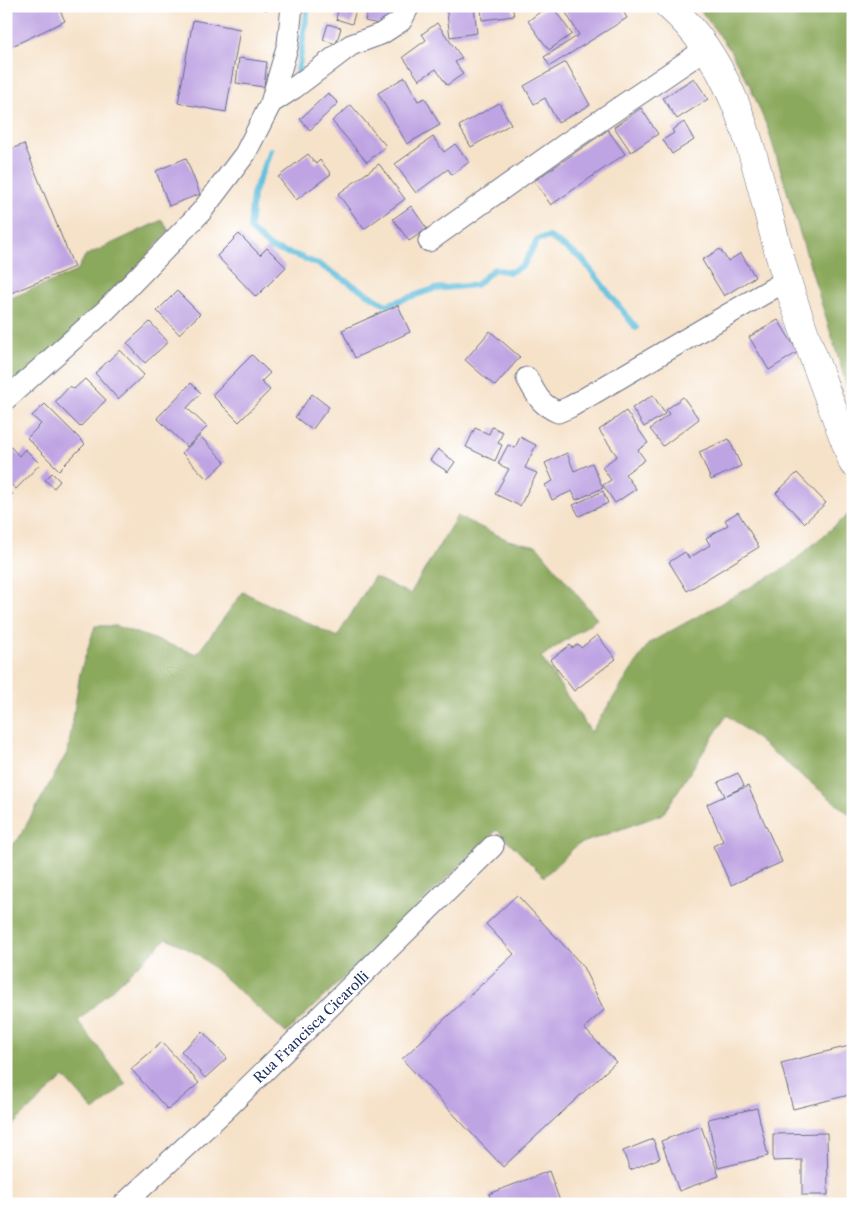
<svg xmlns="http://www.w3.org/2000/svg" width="859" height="1210" viewBox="0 0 859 1210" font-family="'Libre Caslon Text',serif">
<rect width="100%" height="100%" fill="#fff"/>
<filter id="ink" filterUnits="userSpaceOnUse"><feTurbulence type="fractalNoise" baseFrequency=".02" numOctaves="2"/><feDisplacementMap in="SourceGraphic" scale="10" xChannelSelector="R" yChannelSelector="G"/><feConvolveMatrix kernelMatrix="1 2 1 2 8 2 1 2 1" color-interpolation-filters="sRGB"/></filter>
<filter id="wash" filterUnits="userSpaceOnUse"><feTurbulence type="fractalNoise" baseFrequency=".0096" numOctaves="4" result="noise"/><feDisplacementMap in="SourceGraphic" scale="20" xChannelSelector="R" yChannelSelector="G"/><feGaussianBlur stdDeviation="1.12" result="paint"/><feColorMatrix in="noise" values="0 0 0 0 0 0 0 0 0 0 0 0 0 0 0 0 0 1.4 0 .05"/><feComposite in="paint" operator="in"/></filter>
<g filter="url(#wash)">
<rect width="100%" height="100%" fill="#f6e2c9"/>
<path fill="#8ba95c" stroke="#536c5d" d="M704 6H853V406L768 129 749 84 728 47 701 11Z
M162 220 169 231 116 290 6 395V300L77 271 85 256Z
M850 513 853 522V817L727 715 663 814 577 845 544 877 497 830 286 1033 199 955 167 938 78 1021 126 1084 94 1111 64 1077 6 1131V852L19 838 68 751 80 673 95 626H116L197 654 243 592 337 637 374 577 410 594 457 516 508 540 537 546 597 619 541 657 591 732 649 643 787 567Z"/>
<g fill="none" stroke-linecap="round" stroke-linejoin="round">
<path stroke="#5dbddc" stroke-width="6" d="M297 79 308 6
M271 150 253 194 250 229 271 248 298 256 320 265 386 305 434 289 476 285 494 269 510 272 523 266 538 239 550 237 582 259 636 328"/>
</g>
<g id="blocks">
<path fill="#bfa4e3" d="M6 6H58L65 21 6 49Z
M254 6H268L267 10Z
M339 6H357L352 24 336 19Z
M368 6H404L392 27 365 21Z
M446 6H474L477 33 450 37Z
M481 6H512L514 16 482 20Z
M548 6H552L572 34 549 50 528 21Z
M562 6H620L627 18 550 66 544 57 579 35Z
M193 20 240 29 226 112 178 103Z
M437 23 462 58 455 62 463 74 447 85 436 69 419 80 403 57 426 40 422 34Z
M328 24 341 28 336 44 323 40Z
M239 58 267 62 264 87 236 83Z
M566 62 590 105 558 123 545 98 534 104 524 86Z
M405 77 418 101 425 98 440 125 407 144 378 93Z
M694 78 708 99 677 119 663 98Z
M328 93 338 103 310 130 300 119Z
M499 103 511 124 471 147 459 126Z
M351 105 386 146 367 162 332 121Z
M641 108 658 134 631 152 614 127Z
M684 122 694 140 672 154 663 140 674 133 672 130Z
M608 130 625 154 551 205 534 181Z
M433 137 444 152 455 144 469 162 452 175 448 169 416 193 395 164Z
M24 144 74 267 6 295V151Z
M308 154 316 164 320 160 331 174 296 200 278 177Z
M186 158 200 194 169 206 156 171Z
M379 164 405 199 364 229 338 194Z
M411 206 427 229 409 241 393 219Z
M239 234 260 255 267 248 286 267 256 297 217 256Z
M720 249 728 261 741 253 755 277 724 296 702 260Z
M177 291 200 314 179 334 157 311Z
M398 305 410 332 355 358 342 330Z
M778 320 798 352 769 370 749 337Z
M150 322 168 342 145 363 127 343Z
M490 331 520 357 495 386 465 360Z
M120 350 144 375 118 399 95 373Z
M252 355 270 373 261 382 270 390 239 422 212 395Z
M85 379 106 400 80 427 55 402 70 386 74 389Z
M191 383 201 393 187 408 207 427 187 447 157 418Z
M312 394 329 407 312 430 295 417Z
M653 395 665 414 644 427 632 408Z
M683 397 699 419 663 446 650 429 669 414 666 410Z
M45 404 85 444 59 470 27 438 41 424 32 416Z
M626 411 648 443 638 450 645 460 625 474 636 489 615 503 603 485 611 480 602 467 617 456 599 430Z
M492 427 503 432 498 443 502 445 495 461 466 447 475 428 489 434Z
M200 436 225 462 207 479 182 453Z
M520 437 536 445 525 468 537 473 520 506 495 494 509 469 498 464 508 445 515 448Z
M729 439 741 466 711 480 699 452Z
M10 446 19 456 25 449 40 464 16 489 6 480V450Z
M438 449 455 462 448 472 430 460Z
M567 453 574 471 592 463 603 488 576 500 572 491 552 500 545 485 553 481 545 463Z
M52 473 60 481 54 488 45 480Z
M797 473 826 503 804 523 776 493Z
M6 488 13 494 6 500Z
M603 491 608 503 579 516 573 505Z
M738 512 759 547 687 591 669 562 685 552 689 558 710 545 706 538 728 525 725 520Z
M597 635 616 659 574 691 550 660 570 645 572 648 578 644 581 648Z
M738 773 744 786 727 795 748 786 782 862 731 885 713 846 723 841 707 804 725 796 718 782Z
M517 895 582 965 604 1010 584 1028 616 1062 503 1167 402 1059 514 954 486 924Z
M203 1032 227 1058 205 1078 181 1051Z
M162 1042 199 1083 168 1110 131 1069Z
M853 1045V1094L793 1109 781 1063Z
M757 1108 768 1156 718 1168 708 1119Z
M701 1126 719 1176 679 1191 661 1141Z
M827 1133 828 1195H802V1160L773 1161V1134Z
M653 1139 660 1158 630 1170 623 1151Z
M549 1171 561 1204H492L489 1194Z"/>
</g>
</g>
<g filter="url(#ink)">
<use href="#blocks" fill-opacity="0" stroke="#686e83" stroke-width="1"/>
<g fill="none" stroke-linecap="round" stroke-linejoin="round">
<g stroke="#686e83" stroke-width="23">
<path id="street" d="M271 103 294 88 351 45 381 34 401 21 409 6
M429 241 564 145 707 48
M527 378C537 395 539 404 558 412L570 407 787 280
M6 399 106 310 201 212 245 154 271 103 288 44 292 6
M124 1204 226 1109 493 846"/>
</g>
<g stroke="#686e83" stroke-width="29">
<path id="secondary" d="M669 6C747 74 757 185 786 277 805 340 831 402 853 463"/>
</g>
<use href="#street" stroke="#fff" stroke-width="21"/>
<use href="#secondary" stroke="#fff" stroke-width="28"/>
</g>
</g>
<g text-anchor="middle" stroke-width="4.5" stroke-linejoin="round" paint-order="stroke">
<g font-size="14" fill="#1b2f5e" stroke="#fff">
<text transform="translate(311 1027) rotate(-44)" y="5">Rua Francisca Cicarolli</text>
</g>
</g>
<rect width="859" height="1210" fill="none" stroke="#fff" stroke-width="25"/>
</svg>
